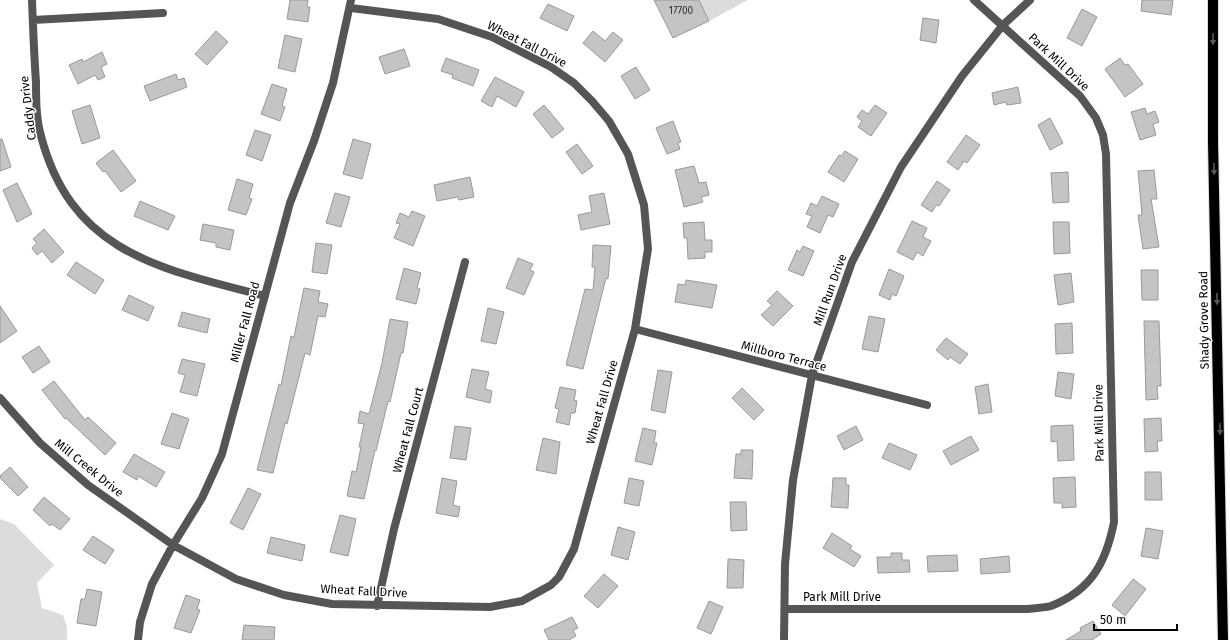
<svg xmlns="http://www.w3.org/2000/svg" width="1230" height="640" viewBox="0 0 1230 640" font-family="'Fira Sans',sans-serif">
<rect width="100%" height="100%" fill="#fff"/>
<path fill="#dcdcdc" d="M699 0H748L709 21Z
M0 519 14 524 54 565 37 583 42 608 63 615 67 627V640H0Z"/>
<path fill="#c4c4c4" stroke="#999" d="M290 0H308L307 7H310L308 22 287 19Z
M654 0H699L709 21 673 38Z
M1142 0H1173L1171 15 1141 11Z
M548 4 574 16 567 31 540 18Z
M1082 9 1097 17 1082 46 1067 38Z
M923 18 939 20 936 43 920 40Z
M216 31 228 42 207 65 195 54Z
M593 31 605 41 613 32 623 40 605 62 583 43Z
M285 35 302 39 295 72 278 68Z
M404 49 410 66 385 74 379 57Z
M102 52 107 64 101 67 105 77 98 80 95 75 78 84 69 65 82 59 83 62Z
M446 58 479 70 473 86 452 78 453 75 441 71Z
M1120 58 1125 65 1128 64 1143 84 1125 97 1105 69Z
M636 67 650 90 635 99 621 76Z
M176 74 178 80 184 78 187 87 150 101 144 86Z
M495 77 524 92 516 107 497 96 492 107 481 101Z
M272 84 287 89 282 106 285 107 280 121 261 114Z
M1018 87 1021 103 1007 105 1006 102 994 105 992 93Z
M90 105 100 138 82 144 72 111Z
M544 105 564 129 552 138 533 114Z
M875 105 887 113 871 136 858 127 862 121 857 117 862 110 868 114Z
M1145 108 1147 114 1155 111 1159 122 1153 124 1156 135 1140 140 1131 112Z
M1050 118 1063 143 1050 150 1038 125Z
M673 121 681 142 678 143 680 149 667 154 656 128Z
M255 130 271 135 262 161 246 155Z
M966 135 980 145 967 163 964 161 958 170 947 162Z
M0 139H2L11 167 0 171Z
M353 139 371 144 362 179 343 174Z
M577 144 593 166 582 174 566 152Z
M113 150 136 181 121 192 105 171 103 172 96 163Z
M845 151 858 159 844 182 828 172 839 155 841 156Z
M694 166 699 183 706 182 709 195 701 197 703 202 684 207 675 170Z
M1154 170 1157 199H1151L1159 247 1143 249 1138 215H1142L1138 171Z
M1068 172 1069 202 1053 203 1051 173Z
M470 177 474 197 459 200 458 197 437 201 434 185Z
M237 179 253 184 249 198 252 199 246 215 228 210Z
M937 181 950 190 939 206 936 205 932 212 921 205Z
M17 183 32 214 17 222 3 190Z
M335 193 350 197 341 227 326 223Z
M604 193 610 224 581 230 578 215 592 212 589 196Z
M822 196 839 204 833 217 828 215 820 233 807 227 812 216 806 214 811 203 817 206Z
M140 201 175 216 168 230 134 216Z
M412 211 425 216 413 246 394 238 400 224 396 223 400 213 409 217Z
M912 221 927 228 923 237 931 241 923 256 917 252 913 260 897 252Z
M704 222 705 240H712V252H705V258L688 259 687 238H684L683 223Z
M1053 222H1069L1070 253 1054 254Z
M203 224 234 230 230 250 216 247V243L200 240Z
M44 229 64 252 52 263 42 251 37 255 32 248 37 243 33 239Z
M316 243 332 245 327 274 312 272Z
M593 245 611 246 608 279 606 278 583 369 566 365 585 289 593 290 595 267H592Z
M803 246 814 251 803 276 788 270 797 250 800 252Z
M518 258 533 264 530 270 534 272 524 295 506 288Z
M76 262 104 280 95 294 67 275Z
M404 268 421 273 417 288 420 289 416 304 396 299Z
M889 269 904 276 896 296 892 294 890 300 879 295Z
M1141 270H1158V300H1142Z
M1071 273 1074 302 1058 305 1054 275Z
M686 280 717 285 712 308 675 302 678 284 685 285Z
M304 288 320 291 318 302 328 304 325 317 318 316 310 355 305 353 287 424 285 423 273 473 257 470 279 384 281 385 291 336 294 337Z
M777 291 793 306 773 326 761 315 772 305 767 301Z
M129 295 154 307 148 321 122 310Z
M0 306 17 331 0 343Z
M488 308 504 312 496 344 481 341Z
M182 312 210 319 207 333 178 326Z
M869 316 885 319 878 352 862 349Z
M390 319 408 322 403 353H401L390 402 388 401 376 451 375 450 364 499 347 496 352 471 356 472 361 447H359L364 424 358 423 360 411 369 414 382 363Z
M1144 321H1159L1161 386H1157L1158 399 1146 400Z
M1072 323 1073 353 1056 354 1055 324Z
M946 338 968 354 960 364 950 357 948 360 936 350Z
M39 346 50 362 33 373 22 357Z
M182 359 205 364 197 396 180 392 185 375 178 373Z
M472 369 489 372 485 389 492 391 490 403 466 397Z
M658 370 672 372 665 413 651 410Z
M1058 372 1074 374 1071 399 1055 396Z
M54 381 85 420 88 417 116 443 105 455 66 418 65 419 42 390Z
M988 384 992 412 979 414 975 387Z
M560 387 576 390 574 400 577 401 575 413H571L569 425 556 422 559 409 555 408Z
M742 388 764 410 754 420 732 398Z
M172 413 189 419 179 449 161 444Z
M1161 418 1162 441H1157L1158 451 1145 452 1144 419Z
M1073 425 1074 460 1058 461 1057 441 1051 442V426Z
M455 426 471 428 466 460 450 458Z
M856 426 863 440 844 450 837 436Z
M643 428 656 431 654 443H657L652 465 635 461Z
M971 436 979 450 951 465 943 451Z
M543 438 560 442 556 474 536 470Z
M889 443 917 455 910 470 882 458Z
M741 450H753L752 479 734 478 736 454H741Z
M134 454 165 472 156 487 138 476 137 480 123 472Z
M10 467 28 487 18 496 0 478V476Z
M1145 472H1161L1162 500H1145Z
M1075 477 1076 507 1062 508V503H1054L1053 478Z
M442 478 457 481 453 505 460 507 458 517 436 513Z
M629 478 644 481 639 506 624 503Z
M833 478H846V485H849L848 508 831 507Z
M248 488 261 494 243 530 230 523Z
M44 497 70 519 60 530 52 524 50 526 33 510Z
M730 502H746L747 530 731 531Z
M340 515 356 519 348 556 330 552Z
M618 527 635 532 628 560 611 555Z
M1146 528 1163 531 1158 559 1141 556Z
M832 533 852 546 850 549 861 556 854 567 823 548Z
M93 536 114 550 105 564 83 550Z
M271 537 305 545 302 561 267 553Z
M891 553H902V560H909L910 572 878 573 877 557H891Z
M957 555 958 571 928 572 927 556Z
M1009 556 1010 572 981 574 980 559Z
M728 559 744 560 743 588H727Z
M604 574 618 586 598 608 584 596Z
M1133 579 1146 589 1125 616 1112 605Z
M87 589 102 592 96 626 77 623 81 599H85Z
M186 595 200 600 197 609 200 610 191 633 174 628Z
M709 601 723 607 711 634 697 628Z
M572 617 578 628 573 630 576 636 569 640H549L544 630Z
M1093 621 1101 634 1092 640H1066L1081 631 1080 628Z
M244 625 275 627 274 640H242Z"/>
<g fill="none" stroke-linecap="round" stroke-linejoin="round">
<g stroke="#dbdbdb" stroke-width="12">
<path id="primary" d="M1213 0V142L1223 640"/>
</g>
<path stroke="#555" stroke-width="8" d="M32 0C33 27 34 54 36 82 36 99 36 119 41 136 72 254 162 269 265 296
M33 20 163 13
M635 329 927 405
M0 398 40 443 88 485 173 545 236 579 284 595 332 604 490 607 522 601 551 585 559 577 574 549 635 329 648 249 644 205 628 154 609 121 592 101 574 83 551 67 492 37 438 19 351 8
M377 606 394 529 465 262
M785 609H1027C1034 608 1044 608 1051 606 1092 590 1106 562 1114 522L1106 154 1103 135 1096 118 1080 96 974 0
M138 640 140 622 152 584 173 545 202 498 222 454 290 203 314 141 333 83 351 0
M784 640 785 564 793 480 812 375 852 262 901 167 962 76 1003 25 1030 0"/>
<use href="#primary" stroke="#000" stroke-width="10"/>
</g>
<defs><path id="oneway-solid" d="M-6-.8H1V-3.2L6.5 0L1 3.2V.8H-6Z"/></defs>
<g fill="#595959">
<use href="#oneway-solid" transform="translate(1213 39) rotate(90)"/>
<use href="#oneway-solid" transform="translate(1214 169) rotate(89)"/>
<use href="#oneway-solid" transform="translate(1217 299) rotate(89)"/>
<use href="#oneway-solid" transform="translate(1220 429) rotate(89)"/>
</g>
<g text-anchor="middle" stroke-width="3" stroke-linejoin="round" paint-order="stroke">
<g font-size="10" fill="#313131">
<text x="681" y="14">17700</text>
</g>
<g font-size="12" fill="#000" stroke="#fff">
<text transform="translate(527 44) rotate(27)" y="4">Wheat Fall Drive</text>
<text transform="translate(1059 62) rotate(43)" y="4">Park Mill Drive</text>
<text transform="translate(28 108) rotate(-97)" y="4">Caddy Drive</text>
<text transform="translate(830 290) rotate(-70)" y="4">Mill Run Drive</text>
<text transform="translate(1204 320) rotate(-91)" y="4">Shady Grove Road</text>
<text transform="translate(245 322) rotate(-75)" y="4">Miller Fall Road</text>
<text transform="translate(784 356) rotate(15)" y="4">Millboro Terrace</text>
<text transform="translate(602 402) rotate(-74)" y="4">Wheat Fall Drive</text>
<text transform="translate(1099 423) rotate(-91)" y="4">Park Mill Drive</text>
<text transform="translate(408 430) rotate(-75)" y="4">Wheat Fall Court</text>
<text transform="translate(89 468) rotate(39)" y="4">Mill Creek Drive</text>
<text transform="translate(364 591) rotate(3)" y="4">Wheat Fall Drive</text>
<text x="842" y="601">Park Mill Drive</text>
</g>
</g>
<path d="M1094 624v6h83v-6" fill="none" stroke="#000000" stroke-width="2"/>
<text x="1100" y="624" font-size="12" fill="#000000" stroke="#ffffff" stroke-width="3" paint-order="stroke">50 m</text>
</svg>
